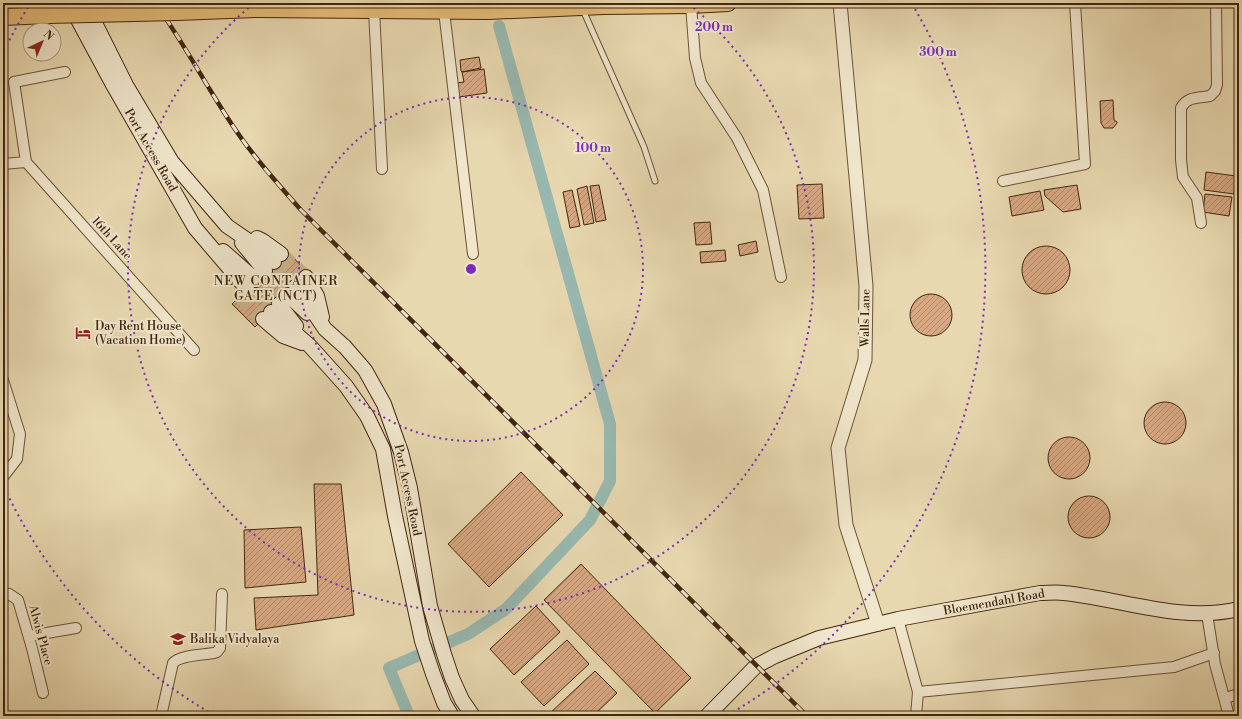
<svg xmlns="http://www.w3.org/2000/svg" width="1242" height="719" viewBox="0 0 1242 719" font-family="'Libre Bodoni',serif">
<defs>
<pattern id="building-hatch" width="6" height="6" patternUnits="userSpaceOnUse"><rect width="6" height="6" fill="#d8a882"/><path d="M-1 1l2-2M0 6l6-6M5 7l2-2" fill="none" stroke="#b18969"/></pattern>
</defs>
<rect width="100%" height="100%" fill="#e8d8b0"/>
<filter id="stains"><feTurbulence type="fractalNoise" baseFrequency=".005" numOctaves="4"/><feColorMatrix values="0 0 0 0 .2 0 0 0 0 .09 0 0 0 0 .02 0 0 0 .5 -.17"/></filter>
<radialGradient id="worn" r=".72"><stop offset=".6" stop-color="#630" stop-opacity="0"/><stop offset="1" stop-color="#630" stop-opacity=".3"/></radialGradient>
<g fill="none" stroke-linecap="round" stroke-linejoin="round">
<path stroke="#98b9b1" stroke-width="12" d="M409 716 389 668 468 634 506 609 590 520 610 481V424L499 26"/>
</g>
<path fill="url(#building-hatch)" stroke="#42260e" d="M479 57 481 68 462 72 461 71 460 60Z
M484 69 487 93 459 97 456 83 464 82 462 72Z
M1113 100 1114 120 1117 122V123L1113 128H1104L1101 123 1100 101Z
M1206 172 1236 176 1234 194 1204 190Z
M822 184 824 218 799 219 797 185Z
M599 185 606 220 596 222 590 186Z
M1077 185 1081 209 1063 212 1045 196 1044 190Z
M587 186 594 223 584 225 577 189Z
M572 190 580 226 570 228 563 192Z
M1040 191 1044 210 1012 216 1009 197Z
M1205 194 1232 197 1229 216 1203 212Z
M710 222 712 244 696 245 694 223Z
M756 241 758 252 740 256 738 245Z
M1022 270a24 24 0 1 1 48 0a24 24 0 1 1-48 0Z
M286 250 309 274 255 327 232 304Z
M725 250 726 261 701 263 700 252Z
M910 315a21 21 0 1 1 42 0a21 21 0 1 1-42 0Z
M1144 423a21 21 0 1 1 42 0a21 21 0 1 1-42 0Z
M1048 458a21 21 0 1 1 42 0a21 21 0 1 1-42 0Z
M521 472 563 515 489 587 448 544Z
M314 484H341L354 615 256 630 254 598 318 595Z
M1068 517a21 21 0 1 1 42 0a21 21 0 1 1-42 0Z
M301 527 306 582 245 588 244 530Z
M581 564 691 678 655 713 544 600Z
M536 606 560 632 514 675 490 649Z
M567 640 589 664 544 706 521 682Z
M595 671 617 693 593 716H552L549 714Z"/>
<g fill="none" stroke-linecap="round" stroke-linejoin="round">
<path stroke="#c7b490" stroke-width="14" stroke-dasharray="14 7" stroke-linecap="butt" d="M281 254 306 277
M274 262 287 275 296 286
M265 271 288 295
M256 280 279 304
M247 289 271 312
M240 295 251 309 263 319"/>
<g stroke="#6c5236" stroke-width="7">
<path id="service" d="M583 10 644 147 655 181"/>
</g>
<g stroke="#6c5236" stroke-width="12">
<path id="minor" d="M691 5 695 58 701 83 737 138 763 190 781 277
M374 10 382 169
M444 11 473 254
M26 162 194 350
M26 162 14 82 65 72
M3 164 26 162
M1003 181 1085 164 1075 3
M1201 223 1197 198 1183 177 1181 160V108C1187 96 1199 98 1210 96L1215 91 1217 85 1216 3
M3 380 20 434 17 459 3 477
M3 593 9 594 18 600 32 648 43 693
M1207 614 1215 664 1229 716
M898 619 918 692 1174 667 1214 653
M29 636 76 628
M1225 698 1239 694
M161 716 173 663C180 655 203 655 214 653L217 652 220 648 222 594
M916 716 918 692"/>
</g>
<g stroke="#6c5236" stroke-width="15">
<path id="tertiary" d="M840 3 866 286 865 360 838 448 846 525 878 624"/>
</g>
<g stroke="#42260e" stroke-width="16">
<path id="secondary" d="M69 3 112 83 195 228 247 289
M85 3 126 85 172 162 227 226 259 248 274 262
M257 238 263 241 281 254
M242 243 265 271
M223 251 256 280
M306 277 317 296 322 317
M296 286 325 329 345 347 365 370 384 404 401 452 410 488 430 606 444 654 452 678 462 700 473 716
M288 295 307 313
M279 304 296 326
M271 312 310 346 346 386 367 416 383 449 395 516 422 641 433 674 444 703 452 716
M263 319 283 336 302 343
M707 716 756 666 775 656 819 638 898 619 1040 593C1048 593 1057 592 1064 593 1122 599 1181 623 1239 609"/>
</g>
<g stroke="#42260e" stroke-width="18">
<path id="primary" d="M177 12 257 9 488 11 603 6 691 5 728 3
M3 17 48 15"/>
</g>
<use href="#service" stroke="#f0e6cc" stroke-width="5"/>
<use href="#minor" stroke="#f0e6cc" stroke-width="10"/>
<use href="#tertiary" stroke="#f0e6cc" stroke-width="13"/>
<use href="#secondary" stroke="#f0e6cc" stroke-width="14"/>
<use href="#primary" stroke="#e4bc78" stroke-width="16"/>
<g stroke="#42260e" stroke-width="4.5">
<path id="rail" d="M155 3C185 44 208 90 237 132 256 160 279 185 301 210L807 716"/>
</g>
<use href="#rail" stroke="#f0e6cc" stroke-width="3" stroke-dasharray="9" stroke-linecap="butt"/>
<g stroke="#42260e" stroke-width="18" stroke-linecap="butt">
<path id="primary-bridge" d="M48 15 177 12"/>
</g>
<use href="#primary-bridge" stroke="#e4bc78" stroke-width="16"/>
</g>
<g fill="none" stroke="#7b2cbf" stroke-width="2" stroke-dasharray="2 4">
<circle cx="471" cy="269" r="172"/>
<path d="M689 4A343 343 0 1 1 253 4"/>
<path d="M214 715A515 515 0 0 1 4 487M4 51A515 515 0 0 1 30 4M912 4A515 515 0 0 1 728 715"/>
</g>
<defs>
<g id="hotel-bare" transform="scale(1.2)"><path d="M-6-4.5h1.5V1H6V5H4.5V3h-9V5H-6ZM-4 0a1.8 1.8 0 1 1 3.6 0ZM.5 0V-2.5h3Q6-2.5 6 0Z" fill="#8f2418" stroke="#f0e6cc" stroke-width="2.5" paint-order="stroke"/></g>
<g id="school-bare" transform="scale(1.2)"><path d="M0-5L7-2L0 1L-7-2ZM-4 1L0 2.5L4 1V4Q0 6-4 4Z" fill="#8f2418" stroke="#f0e6cc" stroke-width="2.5" paint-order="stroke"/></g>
</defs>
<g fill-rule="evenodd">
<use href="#hotel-bare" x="83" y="333"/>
<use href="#school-bare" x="178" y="639"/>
</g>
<g text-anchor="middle" stroke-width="4" stroke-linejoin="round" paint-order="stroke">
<g font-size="12" fill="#42260e" stroke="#f0e6cc">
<text transform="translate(151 150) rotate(60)" y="4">Port Access Road</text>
<text transform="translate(112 238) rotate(48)" y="4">16th Lane</text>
<text transform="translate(865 318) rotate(-89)" y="4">Walls Lane</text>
<text transform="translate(408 490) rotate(78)" y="4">Port Access Road</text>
<text transform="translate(994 602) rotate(-10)" y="4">Bloemendahl Road</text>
<text transform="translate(41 635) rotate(75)" y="4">Alwis Place</text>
</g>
<g font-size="12" fill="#42260e" stroke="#f0e6cc" text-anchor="start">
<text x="95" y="330">Day Rent House<tspan x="95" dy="14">(Vacation Home)</tspan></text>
<text x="190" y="643">Balika Vidyalaya</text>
</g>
<g font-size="13" letter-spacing="1" fill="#42260e" stroke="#f0e6cc">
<text x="276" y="285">NEW CONTAINER<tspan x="276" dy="15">GATE (NCT)</tspan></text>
</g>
</g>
<circle cx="471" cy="269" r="6" fill="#7b2cbf" stroke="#f0e6cc" stroke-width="2"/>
<g font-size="12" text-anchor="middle" font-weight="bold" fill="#7b2cbf" stroke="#f0e6cc" stroke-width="4" stroke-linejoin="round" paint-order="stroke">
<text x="714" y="31">200 m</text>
<text x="938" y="56">300 m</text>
<text x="593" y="152">100 m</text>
</g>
<rect width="1242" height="719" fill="none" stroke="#e8d8b0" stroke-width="16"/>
<rect x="4" y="4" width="1234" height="711" fill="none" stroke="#42260e" stroke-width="2"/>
<rect x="8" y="8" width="1226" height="703" fill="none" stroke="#42260e"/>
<g transform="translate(42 42) rotate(44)"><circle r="19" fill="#f0e6cc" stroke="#aa9980"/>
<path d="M0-3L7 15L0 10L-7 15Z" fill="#8f2418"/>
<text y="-6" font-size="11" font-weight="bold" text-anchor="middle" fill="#42260e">N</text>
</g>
<rect width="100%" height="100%" filter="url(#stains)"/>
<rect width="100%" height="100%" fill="url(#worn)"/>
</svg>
